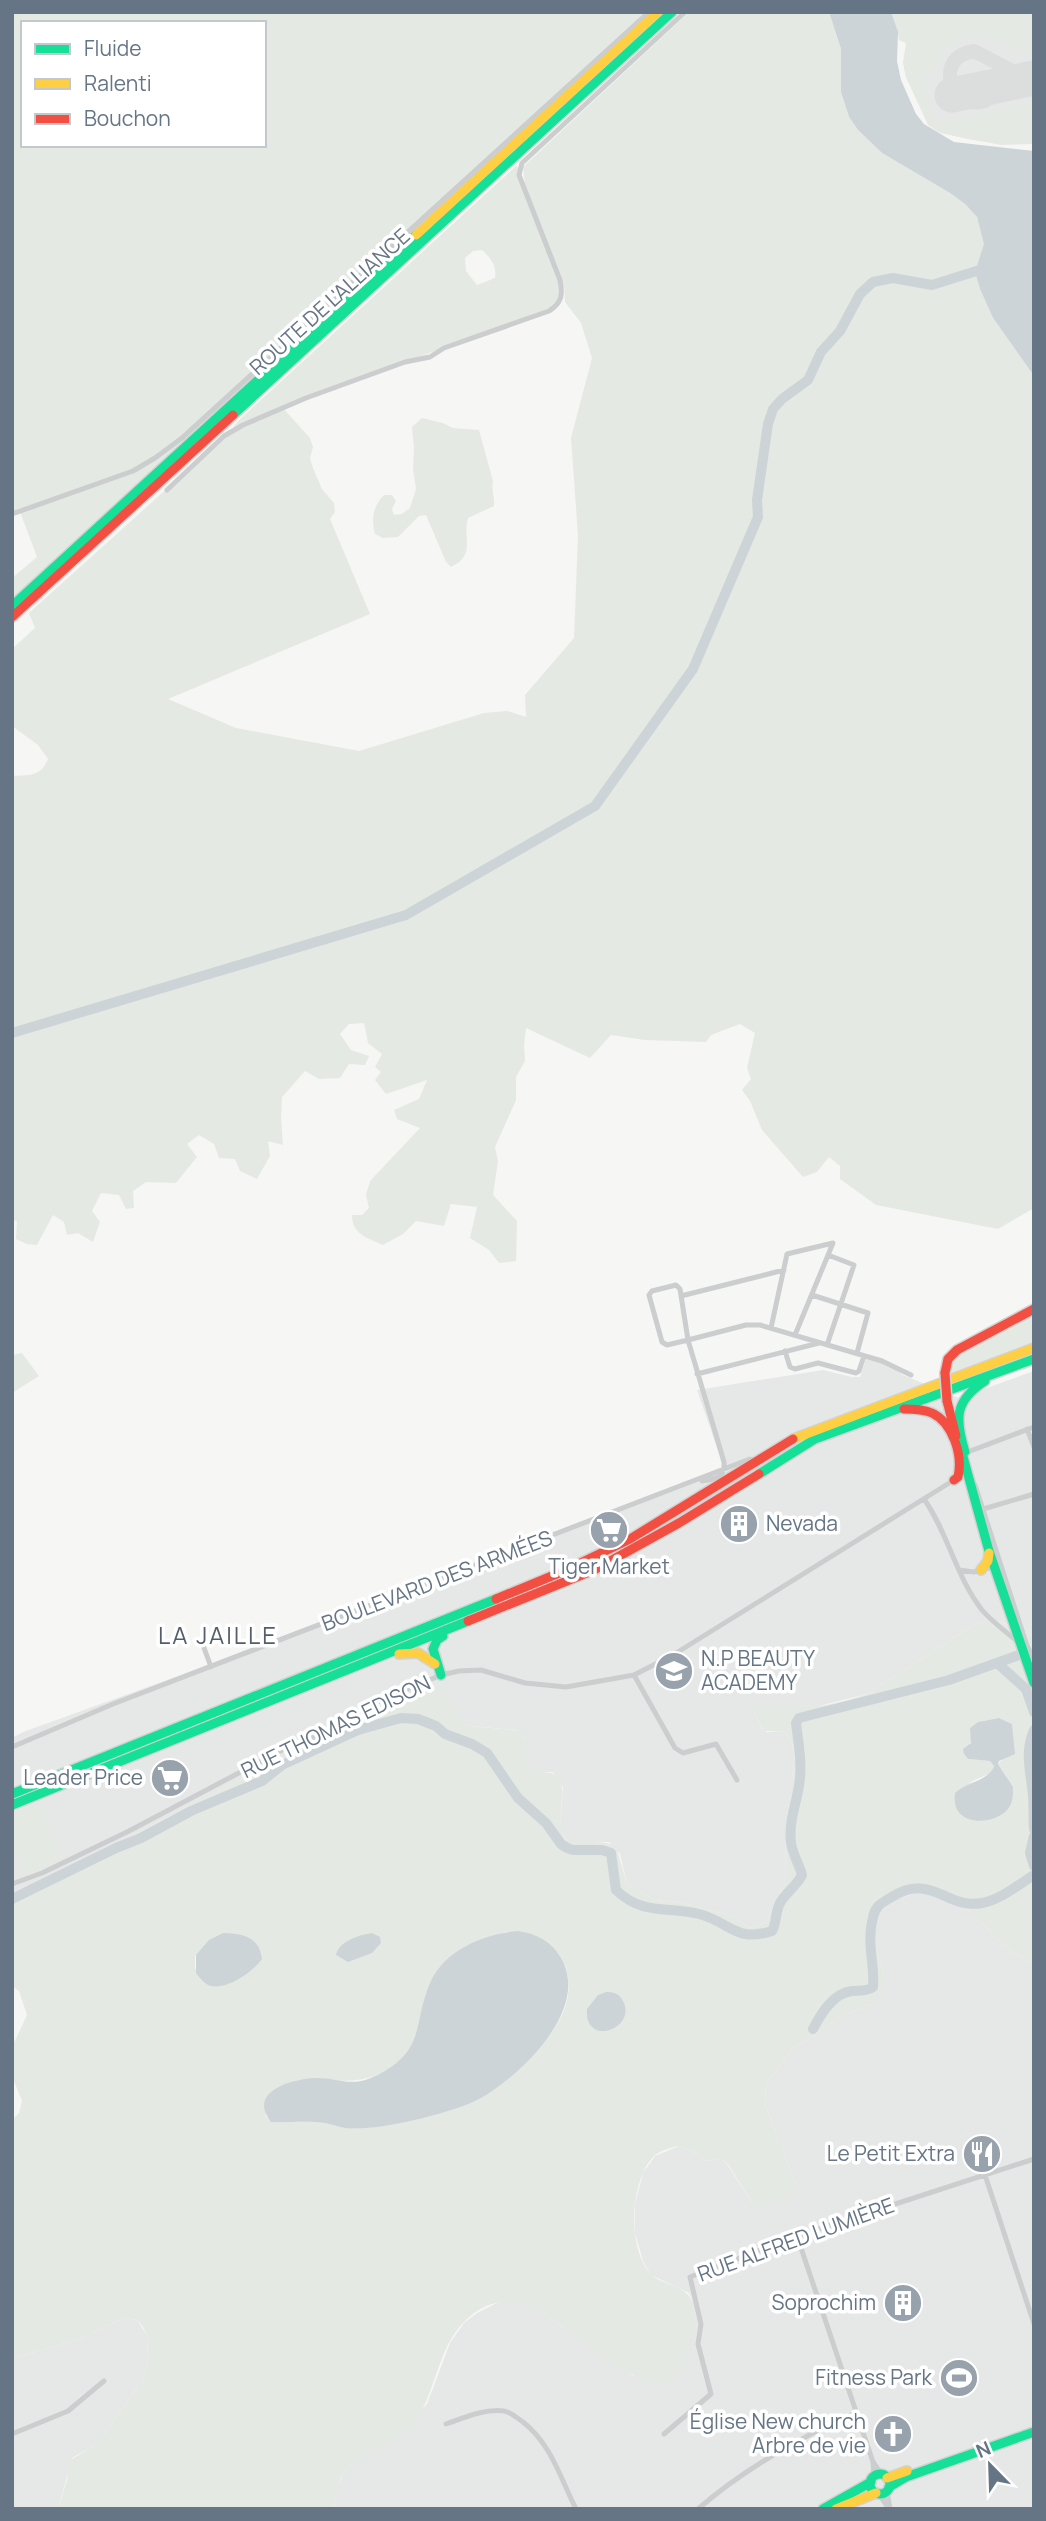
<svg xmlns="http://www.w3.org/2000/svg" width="1046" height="2521" viewBox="0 0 1046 2521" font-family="Manrope,sans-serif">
<rect width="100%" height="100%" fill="#f6f6f5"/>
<path fill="#e6e8e7" d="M921 12H1034V144L1001 145 940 133 928 125 906 77 903 62 922 24Z
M866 1359 888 1364 903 1375 959 1398 1034 1371V1636L1002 1622 988 1621 972 1626 869 1693 859 1696 819 1706 758 1705 754 1713 762 1728 767 1732 783 1731 792 1743 795 1755 785 1833 786 1881 766 1923 749 1928 731 1916 679 1902 655 1900 627 1884 620 1854 609 1842 576 1844 566 1840 560 1827 563 1787 553 1772H533L527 1768 524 1760 525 1736 517 1730 470 1726 461 1723 440 1684 354 1722 12 1897V1738L23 1732 178 1676 724 1468 697 1390 823 1370 852 1377H860Z
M918 1892 928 1893 968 1910 1012 1952 1034 1964V2509H334L336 2489 345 2470 360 2457 387 2445 427 2404 450 2343 464 2323 477 2313 501 2301 526 2304 543 2313 633 2376 693 2303 689 2293 651 2275 643 2261 635 2233V2204L643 2173 655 2156 679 2146 689 2149 706 2161 721 2159 727 2164 753 2204 796 2185 765 2104 766 2084 791 2050 843 2016 869 2005 884 1975 874 1942 877 1914 892 1901Z
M125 2318 137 2320 147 2335 148 2360 144 2378 106 2432 93 2446 72 2458 58 2509H12V2359L78 2339Z"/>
<path fill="#e5e9e3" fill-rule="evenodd" d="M12 12H648L230 397 234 399 12 602V578L37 557 20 512 12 514ZM23 23H264V145H23Z
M689 12H829L841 49V92L849 117 858 130 882 153 950 193 965 204 977 217 985 245 975 272 980 289 993 318 1034 376V1208L998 1229 876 1205 840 1179V1166L829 1157 817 1172 803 1177 762 1130 750 1101 742 1090 751 1079 747 1068 755 1033 740 1024 711 1035 706 1042 645 1040 611 1035 590 1058 526 1028 524 1045 525 1061 516 1077V1100L495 1147 498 1161 493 1195 517 1221 516 1261 499 1263 489 1250 470 1238 477 1207 451 1204 444 1226 416 1221 403 1234 383 1245C367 1238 352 1234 352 1215H362L369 1208 366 1195 370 1181 420 1128 397 1119 394 1110 419 1099 427 1080 386 1094 375 1080 381 1072 375 1067 382 1054 368 1043 364 1023 349 1024 340 1034 351 1050 369 1056 365 1065 349 1064 340 1078 319 1079 305 1071 282 1097 281 1118 283 1145 268 1141 270 1156 257 1179 240 1171 235 1159 219 1158 214 1144 199 1135 187 1144 197 1157 176 1183 146 1182 133 1191 134 1208 126 1209 119 1195 101 1193 92 1211 100 1222 93 1242 78 1233 67 1235 64 1222 53 1215 37 1245 27 1244 16 1239 17 1221 12 1220V776C29 775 41 777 48 759L38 745 12 726V649L35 628 29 613 231 431 238 421 516 166 518 167 560 280 558 305 283 408 310 438 313 447 310 458 313 468 322 489 334 503 335 512 330 519 370 614 168 699 236 728 359 751 484 713 507 711 526 717 525 695 574 638 578 535 571 438 592 358 581 323 565 302 564 286 525 185 523 167ZM482 250C490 257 497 266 495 278L477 285 466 271 465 258 473 251Z
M891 12H1034V54C1015 55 1005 43 988 38 961 28 944 48 934 70L921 73 935 123 1034 103V144C999 143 959 143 929 125L906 77 903 62 906 43 899 40Z
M422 418 443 423 453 428 479 430 493 481C491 490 495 497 494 506L468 518C462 537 477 555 451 567L446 562 426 515 419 516 398 537 383 538 375 534C371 519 373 506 384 495H392L396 501 392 509 394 515 402 514 410 508 416 489 413 469 414 448 412 427Z
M1034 1314V1345L949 1377 951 1362 956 1356Z
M22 1353 39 1376 12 1393V1355Z
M988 1621 1001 1622 1034 1636V1964L1012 1952 968 1910 928 1893 918 1892 905 1895 884 1907 877 1914 874 1942 884 1975 883 1989 869 2005 843 2016 791 2050 766 2084 765 2104 796 2185V2192L792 2199 760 2207 753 2204 728 2164 721 2159 706 2161 689 2149 679 2146C670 2148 661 2150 654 2156 630 2180 627 2248 650 2273 661 2286 685 2283 693 2303 694 2307 693 2314 693 2319 694 2344 684 2363 669 2382 597 2390 534 2252 464 2322 436 2350 436 2396 412 2426 408 2432 401 2435 396 2439 360 2465 339 2454 334 2509H58L67 2480 69 2461 93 2446 106 2432 144 2378 148 2360 147 2335 143 2327 137 2320 125 2318 78 2339 12 2359V2120L19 2113 22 2101 12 2076V2047L27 2015 19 1991 12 1986V1897L354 1722 440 1684 462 1723 470 1726 523 1731C528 1743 523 1756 527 1768 538 1774 549 1770 560 1776 567 1798 554 1821 566 1840 583 1847 601 1838 616 1846L627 1884 655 1900 679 1902 731 1916 749 1928 766 1923 786 1881 785 1833 795 1755 792 1743 783 1731H764L754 1713 755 1706C773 1701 796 1706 815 1706 832 1705 853 1699 869 1693L972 1626ZM999 1718 1012 1724 1003 1759 998 1764 1007 1777 968 1783 993 1772 994 1766 990 1761 968 1759 964 1754 983 1721ZM506 1932 565 1965C575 1994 563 2020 544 2042 498 2094 465 2110 398 2122 381 2125 363 2130 345 2128 335 2126 325 2122 314 2122 299 2121 286 2123 271 2122L265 2115 321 2078C354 2085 387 2079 409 2050 416 2040 417 2027 423 2015 434 1991 451 1968 465 1946ZM195 1955 246 1974 217 1986 209 1985 195 1968Z
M40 1804 63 1859 28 1876 12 1842V1815Z"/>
<path fill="#cdd4d8" d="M829 12H891L898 32 897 61 901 80 916 114 924 124 954 142 1034 151V376L993 318 980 289 975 272 984 244 977 217 965 204 950 193 882 153 858 130 849 117 841 92V49Z
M999 1718 1012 1724 1015 1754 999 1761 998 1764 1013 1787C1013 1794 1013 1803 1008 1809 996 1825 950 1829 955 1793 965 1783 990 1780 994 1766L990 1761 968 1759 964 1754 963 1749 971 1743 970 1728 978 1722Z
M518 1931C537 1934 551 1941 561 1958 591 2009 521 2075 481 2098 454 2113 375 2132 345 2128 335 2126 325 2122 314 2122 299 2121 286 2123 271 2122 246 2090 295 2078 319 2078 333 2078 346 2084 361 2081 368 2080 375 2076 381 2073 424 2050 414 2024 428 1988 441 1951 482 1934 518 1931Z
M223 1933C243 1934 259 1936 262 1959 253 1972 224 1992 208 1985 203 1982 199 1977 196 1973V1955L209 1940Z
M372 1933 380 1937 381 1943 372 1953 348 1962 336 1955C339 1941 359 1935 372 1933Z
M606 1992C615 1992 620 1994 624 2003 635 2030 584 2047 587 2009L598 1995Z"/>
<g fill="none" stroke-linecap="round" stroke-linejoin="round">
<path stroke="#cdd4d8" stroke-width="10" d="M12 1033 406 915 595 806 693 669 758 517 757 500 768 424 773 409 782 399 808 380 821 352 840 331 860 294 873 282 893 278 932 285 986 268
M997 1663 1026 1689 1034 1712
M1034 1730C1024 1752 1031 1773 1033 1796 1034 1807 1033 1818 1034 1829
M1034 1836 1030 1853 1034 1866
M12 1899 116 1848 141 1838 191 1811 262 1781 282 1765 358 1730 401 1718 418 1719 436 1726 445 1734 472 1744 487 1753 518 1798 546 1823 561 1844 567 1848 573 1850H602L611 1853 616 1890C643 1916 667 1906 699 1914 730 1922 736 1943 772 1931 777 1922 775 1912 780 1903 786 1892 796 1887 802 1875 799 1864 793 1855 791 1843 788 1820 798 1801 800 1778 802 1759 798 1741 796 1723L799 1718 949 1680 1019 1655
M813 2029C821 2014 833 1993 852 1991 860 1990 866 1992 873 1987 875 1963 866 1944 873 1917 875 1907 881 1903 890 1898 933 1871 945 1910 982 1903 1000 1900 1018 1885 1034 1875"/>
<path stroke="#dcdddd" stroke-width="14" d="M1001 85C970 136 920 60 974 51L1020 75 1034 77"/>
<path stroke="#dcdddd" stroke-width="35" d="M952 95 1034 78"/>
<g stroke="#d2d2d3" stroke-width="12">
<path id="fast" d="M233 415 672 12
M12 606 416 235
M965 1452C955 1419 954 1401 985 1381
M962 1453 989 1551 1034 1683
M759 1474 815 1439 1034 1359
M441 1675 433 1649 437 1640 443 1636
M12 1794 496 1599
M12 1805 468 1621
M870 2484a10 10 0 1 1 20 0a10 10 0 1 1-20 0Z
M889 2487 906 2477 1034 2432
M823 2509 871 2482"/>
</g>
<g stroke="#d2d2d3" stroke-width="12">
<path id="slow" d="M416 235 658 12
M793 1439 1034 1348
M981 1570 988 1561 989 1553
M399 1654 418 1653 435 1664
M887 2478 907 2471
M836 2509 876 2493"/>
</g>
<g stroke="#d2d2d3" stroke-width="12">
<path id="jam" d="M12 617 233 415
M945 1373 948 1359 957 1350 1034 1309
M947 1401 956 1436
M904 1409C913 1409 923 1409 932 1413 953 1423 963 1455 958 1477L954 1480
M496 1599 564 1571 630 1539 793 1439
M468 1621 594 1570 679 1523 759 1474"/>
</g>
<path stroke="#cccdce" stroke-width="5" d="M167 490 224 436 243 425 306 398 405 362 430 357 444 348 549 311C562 303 563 294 560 280L519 175 522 163 685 12
M12 514 133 471 155 458 182 438 649 12
M676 1285 680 1289 688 1340 667 1345 662 1342 649 1295 652 1291Z
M812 1295 868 1313 857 1353
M681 1296 784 1270
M771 1328 787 1254 833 1243 795 1335
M827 1345 854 1265 828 1255
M785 1351 790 1367 795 1369 818 1363 856 1373 859 1371 864 1356
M697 1374 819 1343
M1027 1429 1034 1447
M965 1453 1034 1427
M702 1481C716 1479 725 1478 724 1462L688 1340 746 1325H760L882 1361 911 1375
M975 1485 1027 1646 1034 1658
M924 1499C948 1533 956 1577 982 1610 993 1623 1007 1632 1019 1643
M980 1510 1034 1494
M959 1570 974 1572 996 1566
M203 1645 211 1667
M634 1675 675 1748 683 1753 716 1744 737 1780
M12 1747 113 1704 750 1459
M12 1884 42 1873 129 1831 286 1748 322 1734 359 1710 441 1675 459 1671 481 1670 525 1683 566 1687 634 1675 673 1655 954 1480
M985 2175 1034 2324
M797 2236 873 2462 874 2477
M446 2424C463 2418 486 2408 504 2411 511 2412 517 2418 523 2422 551 2444 560 2477 576 2509
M12 2434 68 2411 104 2381
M664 2434 711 2394 698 2344 701 2324 690 2277 797 2236 1034 2159
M873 2462 882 2475
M887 2491 890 2509
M879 2494 889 2509
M698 2509C745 2468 799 2438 855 2413"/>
<use href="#fast" stroke="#16e098" stroke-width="9"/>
<use href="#slow" stroke="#ffcf43" stroke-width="9"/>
<use href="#jam" stroke="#f24e42" stroke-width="9"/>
<g stroke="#d2d2d3" stroke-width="12" stroke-linecap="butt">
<path id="jam-bridge" d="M945 1373 947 1401"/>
</g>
<use href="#jam-bridge" stroke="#f24e42" stroke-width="9"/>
</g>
<defs>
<g id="building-disc" transform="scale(2.0125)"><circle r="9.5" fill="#98a2ac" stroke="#fff"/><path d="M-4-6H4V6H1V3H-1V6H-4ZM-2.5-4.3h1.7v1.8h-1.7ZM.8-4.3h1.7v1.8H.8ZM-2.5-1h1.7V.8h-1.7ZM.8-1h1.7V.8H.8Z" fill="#fff"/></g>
<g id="supermarket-disc" transform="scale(2.0125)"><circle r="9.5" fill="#98a2ac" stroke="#fff"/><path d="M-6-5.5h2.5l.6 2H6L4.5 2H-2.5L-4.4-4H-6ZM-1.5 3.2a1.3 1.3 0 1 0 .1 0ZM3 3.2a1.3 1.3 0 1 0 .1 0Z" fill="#fff"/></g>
<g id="school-disc" transform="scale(2.0125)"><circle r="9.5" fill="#98a2ac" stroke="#fff"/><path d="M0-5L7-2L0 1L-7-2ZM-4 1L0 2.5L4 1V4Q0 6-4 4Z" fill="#fff"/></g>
<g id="restaurant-disc" transform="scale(2.0125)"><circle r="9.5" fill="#98a2ac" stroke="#fff"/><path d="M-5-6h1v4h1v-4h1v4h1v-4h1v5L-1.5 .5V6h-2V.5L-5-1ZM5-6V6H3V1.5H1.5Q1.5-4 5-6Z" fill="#fff"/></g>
<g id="stadium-disc" transform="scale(2.0125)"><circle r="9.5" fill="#98a2ac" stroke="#fff"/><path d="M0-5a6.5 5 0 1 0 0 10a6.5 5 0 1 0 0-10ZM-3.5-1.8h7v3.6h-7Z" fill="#fff"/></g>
<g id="church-disc" transform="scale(2.0125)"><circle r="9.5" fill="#98a2ac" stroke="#fff"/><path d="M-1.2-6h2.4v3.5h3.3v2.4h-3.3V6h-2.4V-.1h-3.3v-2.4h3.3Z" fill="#fff"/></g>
</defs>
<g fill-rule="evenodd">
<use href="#building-disc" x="739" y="1524"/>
<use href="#supermarket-disc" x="609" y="1530"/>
<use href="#school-disc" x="674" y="1671"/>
<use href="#supermarket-disc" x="170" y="1778"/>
<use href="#restaurant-disc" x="982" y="2154"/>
<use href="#building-disc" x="903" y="2303"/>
<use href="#stadium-disc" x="959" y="2378"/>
<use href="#church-disc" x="893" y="2434"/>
</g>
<g text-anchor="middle" stroke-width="7" stroke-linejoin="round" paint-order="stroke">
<g font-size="21" fill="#667585" stroke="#fff">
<text transform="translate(330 302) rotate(-42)" y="7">ROUTE DE L'ALLIANCE</text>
<text transform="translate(437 1581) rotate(-21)" y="7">BOULEVARD DES ARMÉES</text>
<text transform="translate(336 1727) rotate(-26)" y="7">RUE THOMAS EDISON</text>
<text transform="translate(796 2240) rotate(-20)" y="7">RUE ALFRED LUMIÈRE</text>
</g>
<g font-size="21" fill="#667585" stroke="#fff" text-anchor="end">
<text x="766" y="1531" text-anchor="start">Nevada</text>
<text x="609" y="1574" text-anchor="middle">Tiger Market</text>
<text x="701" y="1666" text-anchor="start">N.P BEAUTY<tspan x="701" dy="24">ACADEMY</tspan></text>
<text x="143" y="1785">Leader Price</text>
<text x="955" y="2161">Le Petit Extra</text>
<text x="876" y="2310">Soprochim</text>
<text x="932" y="2385">Fitness Park</text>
<text x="866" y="2429">Église New church<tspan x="866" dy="24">Arbre de vie</tspan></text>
</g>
<g font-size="24" letter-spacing="2" fill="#545e6a" stroke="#fff">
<text x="218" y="1644">LA JAILLE</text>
</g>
</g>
<rect width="1046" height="2521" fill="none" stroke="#667585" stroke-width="28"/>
<rect x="21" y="21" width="245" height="126" fill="#ffffff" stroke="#c2c8ce" stroke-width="2"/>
<rect x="35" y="44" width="35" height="10" fill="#16e098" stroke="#c2c8ce" stroke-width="2"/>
<text x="84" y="56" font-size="21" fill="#667585">Fluide</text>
<rect x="35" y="79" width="35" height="10" fill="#ffcf43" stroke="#c2c8ce" stroke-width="2"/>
<text x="84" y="91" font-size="21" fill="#667585">Ralenti</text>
<rect x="35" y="114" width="35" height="10" fill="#f24e42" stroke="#c2c8ce" stroke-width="2"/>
<text x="84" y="126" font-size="21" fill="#667585">Bouchon</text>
<g transform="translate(990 2465) rotate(337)" stroke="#ffffff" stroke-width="5" paint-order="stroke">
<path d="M0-5L12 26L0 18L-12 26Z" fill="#667585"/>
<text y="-10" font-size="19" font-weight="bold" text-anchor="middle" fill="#667585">N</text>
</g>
</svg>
